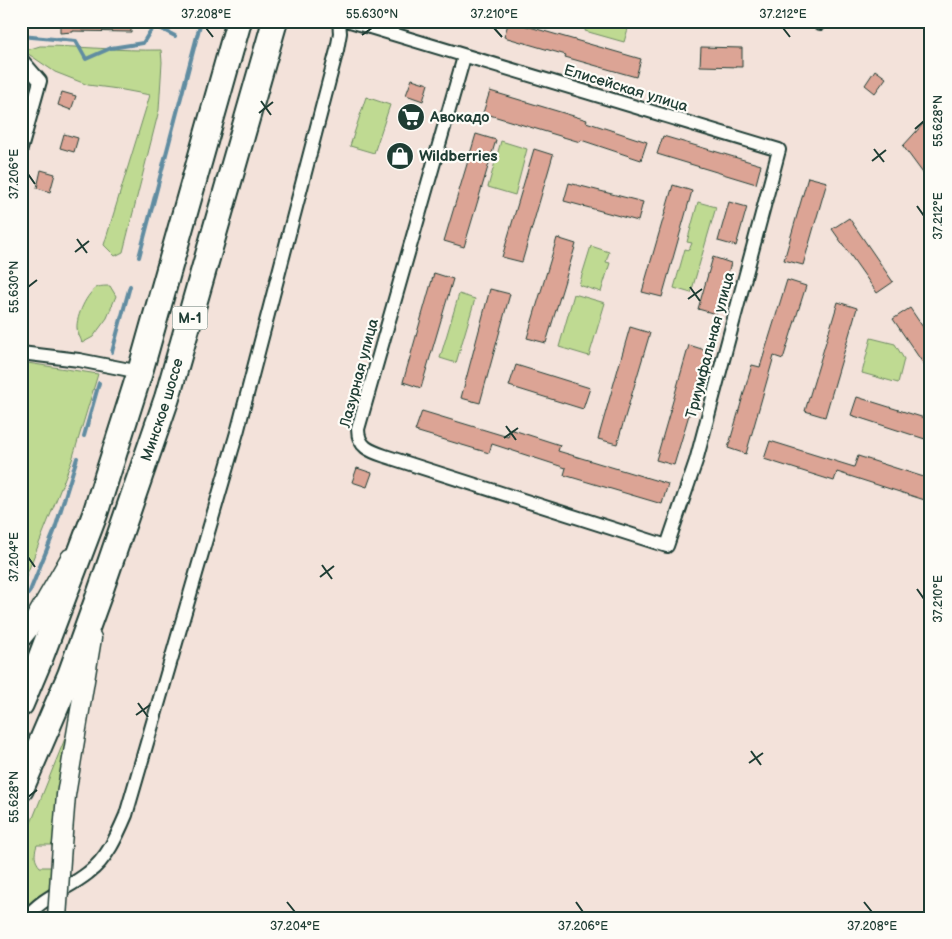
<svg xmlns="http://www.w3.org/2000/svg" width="952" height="939" viewBox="0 0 952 939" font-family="'Balsamiq Sans',sans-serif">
<rect width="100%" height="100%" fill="#f3e2da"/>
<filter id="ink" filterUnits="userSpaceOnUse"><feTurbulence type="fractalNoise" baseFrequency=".02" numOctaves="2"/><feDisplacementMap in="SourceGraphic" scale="10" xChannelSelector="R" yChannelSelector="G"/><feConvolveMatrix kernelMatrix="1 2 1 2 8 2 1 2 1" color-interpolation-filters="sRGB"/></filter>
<g filter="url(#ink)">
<path fill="#bfda92" stroke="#6f8c63" d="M587 21H628L630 22 624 42 585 31Z
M40 46C80 46 120 51 161 50L162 62 159 110 123 252 115 256 104 245 150 95 118 89 88 85 55 72 24 51Z
M366 97 390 105 374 153 350 146Z
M501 141 527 149 515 195 488 187Z
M698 202 716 207 691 293 674 288 685 249 689 250 692 243 687 242Z
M591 246 609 252 606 262 610 263 601 292 579 285Z
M110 286 116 296 107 318 93 337 82 343C81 338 77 333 77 328 76 317 87 292 98 287 101 286 106 286 110 286Z
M459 294 475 299 456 363 440 358Z
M574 294 605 303 589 356 559 347Z
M871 338 895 344 904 359 898 383 862 373Z
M21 362 98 374 72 460 25 579 21 586Z
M68 731 59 786 53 845H37C34 854 34 860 40 867H51L50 890 35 899 21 911V845L33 818Z"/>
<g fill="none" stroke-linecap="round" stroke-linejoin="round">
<path stroke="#608ca1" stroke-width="4" d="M21 36 76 41 86 59 111 48 143 43 154 25 175 36
M139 257 201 21
M112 352 130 286
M84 436 99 383
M21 603 30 591 54 532 77 458"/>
</g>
<path fill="#dca495" stroke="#1f3d34" d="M60 21H131V32L73 31V32L60 33Z
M509 21 641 59 636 77 565 57 566 55 504 37Z
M701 47 742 48V67L700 66Z
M875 70 886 78 875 93 865 85Z
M412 79 428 84 423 101 406 95Z
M490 91 587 120 586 122 647 142 641 160 581 140 580 142 483 113Z
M62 92 76 96 71 110 58 105Z
M924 123 931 129V184L903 146Z
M64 134 78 138 74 152 60 148Z
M476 134 496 140 464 247 444 241Z
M663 136 761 165 756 184 657 154Z
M534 149 553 155 522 262 502 257Z
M41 170 55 174 50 192 37 188Z
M808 177 827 182 803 265 784 260Z
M569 183 643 202 638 221 564 201Z
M673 185 692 191 662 297 642 292Z
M729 202 747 207 736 246 718 241Z
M849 218 893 282 877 293 832 229Z
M557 238 576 244 546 343 527 338Z
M713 257 731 263 716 314 698 309Z
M434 273 453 279 421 388 403 382Z
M787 280 806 286 783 359 774 356 746 454 728 448 752 365 760 367Z
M490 289 510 294 480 403 461 398Z
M838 302 857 308 825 417 805 411Z
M910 308 931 339V375L893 319Z
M630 327 650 333 617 444 598 439Z
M689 345 708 351 674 465 656 460Z
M516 365 590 388 583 409 509 386Z
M857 397 931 420 925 439 851 415Z
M422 411 508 437 510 429 560 445 558 451 668 484 662 504 564 475 566 468 492 444 489 453 415 431Z
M770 441 854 467 858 456 930 479 927 487 931 488V502L837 472 834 481 764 459Z
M357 468 372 473 367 487 352 482Z"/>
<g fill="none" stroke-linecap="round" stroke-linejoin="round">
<g stroke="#1f3d34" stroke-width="16">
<path id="street" d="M350 21 779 150 696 461 667 546 385 456C370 451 358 447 358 429L464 57
M819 21 820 23
M21 59 40 81 21 149
M21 353 79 360 140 372
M26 918C42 897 68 889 88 873 107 859 117 836 126 815L238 429 337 50 340 33 339 21"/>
</g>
<g stroke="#1f3d34" stroke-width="21">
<path id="secondary" d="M21 639 29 629 70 558
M62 845 66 795 92 638"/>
</g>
<g stroke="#1f3d34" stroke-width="28">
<g id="highway">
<path d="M21 704 40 659 95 514 140 372 239 21"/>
<path id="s1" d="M21 789 70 675 99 595 167 398 275 21"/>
</g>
</g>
<use href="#street" stroke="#fdfcf7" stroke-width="12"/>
<use href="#secondary" stroke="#fdfcf7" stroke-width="18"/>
<use href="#highway" stroke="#fdfcf7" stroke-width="24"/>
<g stroke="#1f3d34" stroke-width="21" stroke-linecap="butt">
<path id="secondary-bridge" d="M57 918 62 845"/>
</g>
<use href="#secondary-bridge" stroke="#fdfcf7" stroke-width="18"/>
</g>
</g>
<path fill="none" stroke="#1f3d34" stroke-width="2" d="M206 28 213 37M494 28 502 37M783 28 790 37M362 35 372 28M261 101 271 115M259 113 273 102M915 129 924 121M874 149 884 162M872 161 886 150M28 174 35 184M917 206 924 216M77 239 87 253M75 252 89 241M28 287 37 280M690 287 700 301M688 299 702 289M506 426 516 440M504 438 518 428M28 557 35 567M322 565 332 579M320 577 334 566M917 589 924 599M138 703 148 717M136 715 150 705M751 751 761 765M749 763 763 753M28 797 37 790M287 902 295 912M576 902 583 912M864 902 872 912"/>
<defs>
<g id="supermarket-disc" transform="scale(1.4375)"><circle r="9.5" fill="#1f3d34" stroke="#fdfcf7"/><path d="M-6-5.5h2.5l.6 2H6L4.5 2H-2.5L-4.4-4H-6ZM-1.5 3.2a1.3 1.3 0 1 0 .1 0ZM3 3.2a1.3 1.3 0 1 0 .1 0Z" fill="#fff"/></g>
<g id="shop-disc" transform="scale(1.4375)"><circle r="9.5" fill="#1f3d34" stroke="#fdfcf7"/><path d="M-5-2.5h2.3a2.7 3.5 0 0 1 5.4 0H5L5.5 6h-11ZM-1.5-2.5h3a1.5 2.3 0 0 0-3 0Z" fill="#fff"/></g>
</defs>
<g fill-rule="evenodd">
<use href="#supermarket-disc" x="411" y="117"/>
<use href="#shop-disc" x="400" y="156"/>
</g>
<g text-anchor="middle" stroke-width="4.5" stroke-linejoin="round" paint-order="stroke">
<rect fill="#fdfcf7" stroke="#62766e" stroke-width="1" x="172.5" y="306.5" width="35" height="23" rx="4"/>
<g font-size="14" font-weight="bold" fill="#1f3d34">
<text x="190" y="323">М-1</text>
</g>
<g font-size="15" fill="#1f3d34" stroke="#fdfcf7">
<text transform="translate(626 88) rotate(17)" y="5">Елисейская улица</text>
<text transform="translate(710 345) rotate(-75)" y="5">Триумфальная улица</text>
<text transform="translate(359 373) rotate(-75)" y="5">Лазурная улица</text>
<text dy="5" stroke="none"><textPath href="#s1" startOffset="405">Минское шоссе</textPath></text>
</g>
<g font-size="15" font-weight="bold" fill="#1f3d34" stroke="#fdfcf7" text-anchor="start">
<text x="430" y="122">Авокадо</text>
<text x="419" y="161">Wildberries</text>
</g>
</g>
<rect width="952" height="939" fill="none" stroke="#fdfcf7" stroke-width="55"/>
<rect x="28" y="28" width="896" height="884" fill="none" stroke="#1f3d34" stroke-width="2"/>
<g font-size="12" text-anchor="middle" fill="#1f3d34">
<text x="206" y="18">37.208°E</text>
<text x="372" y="18">55.630°N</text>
<text x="494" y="18">37.210°E</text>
<text x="783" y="18">37.212°E</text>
<text transform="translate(938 121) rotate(-90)" y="4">55.628°N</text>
<text transform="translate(14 174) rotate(-90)" y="4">37.206°E</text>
<text transform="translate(938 216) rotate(-90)" y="4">37.212°E</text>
<text transform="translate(14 287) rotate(-90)" y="4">55.630°N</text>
<text transform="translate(14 557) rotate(-90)" y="4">37.204°E</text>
<text transform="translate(938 599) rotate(-90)" y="4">37.210°E</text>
<text transform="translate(14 797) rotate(-90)" y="4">55.628°N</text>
<text x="295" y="930">37.204°E</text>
<text x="583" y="930">37.206°E</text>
<text x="872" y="930">37.208°E</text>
</g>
</svg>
